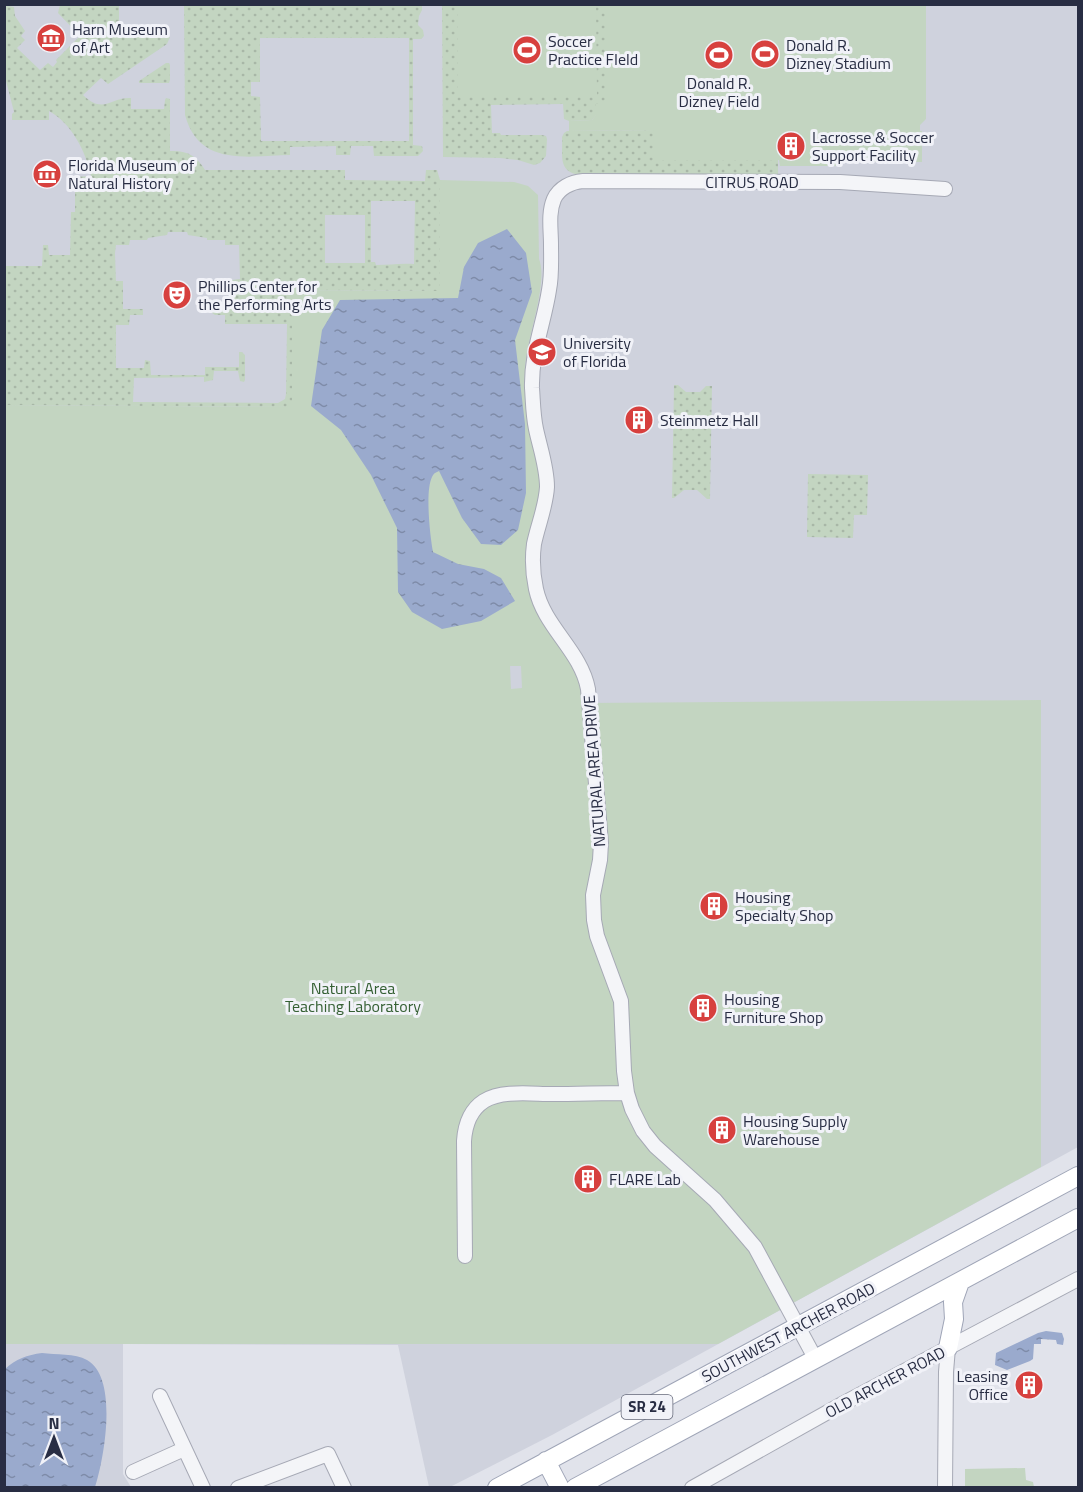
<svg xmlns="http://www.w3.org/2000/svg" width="1083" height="1492" viewBox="0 0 1083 1492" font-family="'Titillium Web',sans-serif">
<defs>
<pattern id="grass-dots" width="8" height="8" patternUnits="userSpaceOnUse" patternTransform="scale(1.5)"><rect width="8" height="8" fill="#c3d5c1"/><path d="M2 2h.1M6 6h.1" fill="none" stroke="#a8b7a7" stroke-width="1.8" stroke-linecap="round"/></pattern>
<pattern id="water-ripples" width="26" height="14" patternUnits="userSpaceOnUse" patternTransform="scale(1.5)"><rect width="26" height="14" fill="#9aaacd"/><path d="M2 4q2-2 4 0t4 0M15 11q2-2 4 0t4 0" fill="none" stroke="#7e8ba8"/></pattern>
</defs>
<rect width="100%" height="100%" fill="#e1e3eb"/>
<path fill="#cfd2dd" d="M4 5H1078V1147L552 1435 450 1487H429L398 1345 123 1344V1474L131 1487H5Z"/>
<path fill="url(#grass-dots)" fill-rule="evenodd" d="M4 5 14 7 15 16 25 31 21 36 25 40 17 48 40 70 48 63 53 67 57 62 56 60 80 36 58 13 60 5H119V36L170 37 167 44 108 84 101 78 83 95C104 115 110 97 131 98V109H164L165 100 166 98 170 99V151C187 150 197 156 205 170H345V180L425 181 426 170H437L440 180V291L293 290V407L5 405V266H42L43 245H48L49 255H70L71 212H75V177L91 176C86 151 71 123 49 111V120H12V114L14 112 5 77ZM371 201H415L414 264C400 263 389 265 376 265L375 262H371ZM325 215H365V263H325ZM168 232H187L188 235 207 238V240H225V245H239L240 279 232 280V309H211L212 313 215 315H225V324H287L286 394 285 399 278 403 133 402 134 378 204 377V382L213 380 214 371H238L240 381 244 382 245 380V355L242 352H239V367H205V375H151L150 361 145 360 144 368H116V325H129L130 315H143V309H123V281H116L115 253 116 245H129L130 240H147L148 238 167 235Z
M184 5H422V10L419 16 418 25 423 30 424 36 421 39H413V145L422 146 423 151 418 156H374L373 146H351L350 155H336V146L290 147V155C248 156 199 167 185 115ZM260 38H409V141H261L260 97 251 96V82H260Z
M442 5H458L459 95H596V5H605V105L592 120 569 121 564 119 563 104 491 105 492 133H500L501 135H542L546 136 547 139 546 156 540 163 534 165 518 160 500 158 443 157Z
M166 63H169L170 65V80L169 83H139V81Z
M655 130V160H778V175H581C557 172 563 156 562 137L564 133 567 131Z
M674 385H678L686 392H700L706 386H712L710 499H707L697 490H684L674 498H672Z
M808 474 868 475 867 515H854L853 538 807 537Z"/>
<path fill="#c3d5c1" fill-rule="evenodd" d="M458 5H596L597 95H458Z
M605 5H926V119L920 125V131H922V162H841V166H780L779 160H655V130L569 131V121L592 120 596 115V104H605Z
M440 180 514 182 528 186 538 195 539 259C549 283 525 342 525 372 524 405 533 439 540 471L539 501 528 566 565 652 578 677 584 703 1041 700V1167L718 1344H5V405L292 407V290L440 291ZM510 666H521L522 688 511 689Z
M1025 1468 1026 1480 1033 1482 1034 1487H965V1469Z"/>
<path fill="url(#water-ripples)" d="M507 229 526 253 532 292 515 340 525 424 526 493 518 530 501 545 481 544 462 518 439 471C435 473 434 473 432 477 425 491 430 536 433 552L458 564 484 569 501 578 515 601 481 621 442 629 412 612 398 592 397 528 371 475 341 430 311 406 322 330 340 300 458 298 464 267 478 243Z
M1046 1331 1062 1333 1064 1339 1063 1345 1057 1344 1056 1340 1041 1339V1344H1034L1033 1359 1030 1361 1007 1370 995 1365 996 1353 1038 1333Z
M42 1353C56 1355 75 1353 87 1360 119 1378 104 1459 95 1487H5V1369C16 1359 27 1355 42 1353Z"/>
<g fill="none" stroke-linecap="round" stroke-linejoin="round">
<g stroke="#a6a9b5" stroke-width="16">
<path id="minor" d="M465 1256 464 1141C465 1126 470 1110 484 1101 502 1090 531 1094 552 1094 577 1094 602 1093 627 1093
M815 1358 755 1247 715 1200 655 1146 643 1131 632 1109 627 1093 624 1071 621 1001 597 936 594 920 593 895 600 860 601 843 588 689C581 651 544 627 536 589 533 575 532 559 534 544 538 525 546 506 547 487 547 467 540 448 536 429 533 415 533 401 532 388 531 353 544 323 549 290 552 275 551 259 551 244 551 230 548 213 554 199 559 188 571 182 583 181L840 182 945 189
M160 1396 203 1488
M133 1472 184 1449
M238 1488 328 1454 344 1488
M692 1488 844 1403 1078 1279
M945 1488 946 1372 948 1348"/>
</g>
<g stroke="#9fa5b7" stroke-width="20">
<path id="major" d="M948 1348 954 1319 953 1302 960 1282
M546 1461 560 1488
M497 1488 1078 1176
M575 1488 1078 1218"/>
</g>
<use href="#minor" stroke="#f4f5f8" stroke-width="14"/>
<use href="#major" stroke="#fff" stroke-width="18"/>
</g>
<defs>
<g id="museum-disc" transform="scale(1.5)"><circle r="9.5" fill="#d7403e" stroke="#f1f2f8"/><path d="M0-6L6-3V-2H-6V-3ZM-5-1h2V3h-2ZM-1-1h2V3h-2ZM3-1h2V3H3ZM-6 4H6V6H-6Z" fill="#fff"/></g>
<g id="stadium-disc" transform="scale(1.5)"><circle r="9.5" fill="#d7403e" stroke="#f1f2f8"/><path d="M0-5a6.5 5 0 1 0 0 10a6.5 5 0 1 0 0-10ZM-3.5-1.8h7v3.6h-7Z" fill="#fff"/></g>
<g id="building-disc" transform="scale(1.5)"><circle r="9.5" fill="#d7403e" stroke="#f1f2f8"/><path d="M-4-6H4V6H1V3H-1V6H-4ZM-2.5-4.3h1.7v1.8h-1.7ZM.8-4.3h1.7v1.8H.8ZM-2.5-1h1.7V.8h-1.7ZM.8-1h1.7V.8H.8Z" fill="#fff"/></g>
<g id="theatre-disc" transform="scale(1.5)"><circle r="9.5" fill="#d7403e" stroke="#f1f2f8"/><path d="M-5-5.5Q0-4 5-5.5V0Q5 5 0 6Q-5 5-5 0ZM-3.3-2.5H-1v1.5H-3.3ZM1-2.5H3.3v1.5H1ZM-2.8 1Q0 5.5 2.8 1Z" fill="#fff"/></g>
<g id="university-disc" transform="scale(1.5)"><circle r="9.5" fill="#d7403e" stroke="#f1f2f8"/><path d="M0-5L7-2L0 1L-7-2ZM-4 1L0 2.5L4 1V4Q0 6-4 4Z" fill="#fff"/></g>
</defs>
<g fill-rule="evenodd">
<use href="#museum-disc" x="51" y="38"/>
<use href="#stadium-disc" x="527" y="50"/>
<use href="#stadium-disc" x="765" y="54"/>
<use href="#stadium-disc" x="719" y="55"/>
<use href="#building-disc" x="791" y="146"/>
<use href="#museum-disc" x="47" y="174"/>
<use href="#theatre-disc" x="177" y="295"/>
<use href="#university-disc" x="542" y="352"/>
<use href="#building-disc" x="639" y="420"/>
<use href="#building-disc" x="714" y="906"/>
<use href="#building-disc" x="703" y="1008"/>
<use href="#building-disc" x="722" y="1130"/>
<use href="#building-disc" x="588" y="1179"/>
<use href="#building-disc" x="1029" y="1385"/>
</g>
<g text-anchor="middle" stroke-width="6" stroke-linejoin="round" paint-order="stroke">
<rect fill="#f1f2f8" stroke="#646879" stroke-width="1.5" x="621.5" y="1395" width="51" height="24" rx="4.5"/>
<g font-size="15" font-weight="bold" fill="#282d43">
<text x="647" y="1412">SR 24</text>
</g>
<g font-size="16" fill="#282d43" stroke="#f1f2f8" text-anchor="start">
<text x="72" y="35">Harn Museum<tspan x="72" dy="18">of Art</tspan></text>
<text x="548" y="47">Soccer<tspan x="548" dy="18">Practice FIeld</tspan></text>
<text x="786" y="51">Donald R.<tspan x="786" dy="18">Dizney Stadium</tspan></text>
<text x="719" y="89" text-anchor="middle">Donald R.<tspan x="719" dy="18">Dizney Field</tspan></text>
<text x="812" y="143">Lacrosse &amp; Soccer<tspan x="812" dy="18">Support Facility</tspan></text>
<text x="68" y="171">Florida Museum of<tspan x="68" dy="18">Natural History</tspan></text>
<text x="198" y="292">Phillips Center for<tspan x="198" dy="18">the Performing Arts</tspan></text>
<text x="563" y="349">University<tspan x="563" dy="18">of Florida</tspan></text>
<text x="660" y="426">Steinmetz Hall</text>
<text x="735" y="903">Housing<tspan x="735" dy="18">Specialty Shop</tspan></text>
<text x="724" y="1005">Housing<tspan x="724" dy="18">Furniture Shop</tspan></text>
<text x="743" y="1127">Housing Supply<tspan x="743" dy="18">Warehouse</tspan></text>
<text x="609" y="1185">FLARE Lab</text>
<text x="1008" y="1382" text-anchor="end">Leasing<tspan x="1008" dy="18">Office</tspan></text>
</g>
<g font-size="16" fill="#282d43" stroke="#f1f2f8">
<text x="752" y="188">CITRUS ROAD</text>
<text transform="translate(594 771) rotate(-94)" y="6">NATURAL AREA DRIVE</text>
<text transform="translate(788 1332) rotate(-28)" y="6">SOUTHWEST ARCHER ROAD</text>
<text transform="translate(885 1382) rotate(-28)" y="6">OLD ARCHER ROAD</text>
</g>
<g font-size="16" fill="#356034" stroke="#f1f2f8">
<text x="353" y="994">Natural Area<tspan x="353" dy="18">Teaching Laboratory</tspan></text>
</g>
</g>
<rect width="1083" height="1492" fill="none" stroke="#282d43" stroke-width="12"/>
<g transform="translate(54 1438)" stroke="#f1f2f8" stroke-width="4.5" paint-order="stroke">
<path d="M0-4.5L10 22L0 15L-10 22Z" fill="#282d43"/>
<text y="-9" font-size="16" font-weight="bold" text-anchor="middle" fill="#282d43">N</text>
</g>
</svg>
